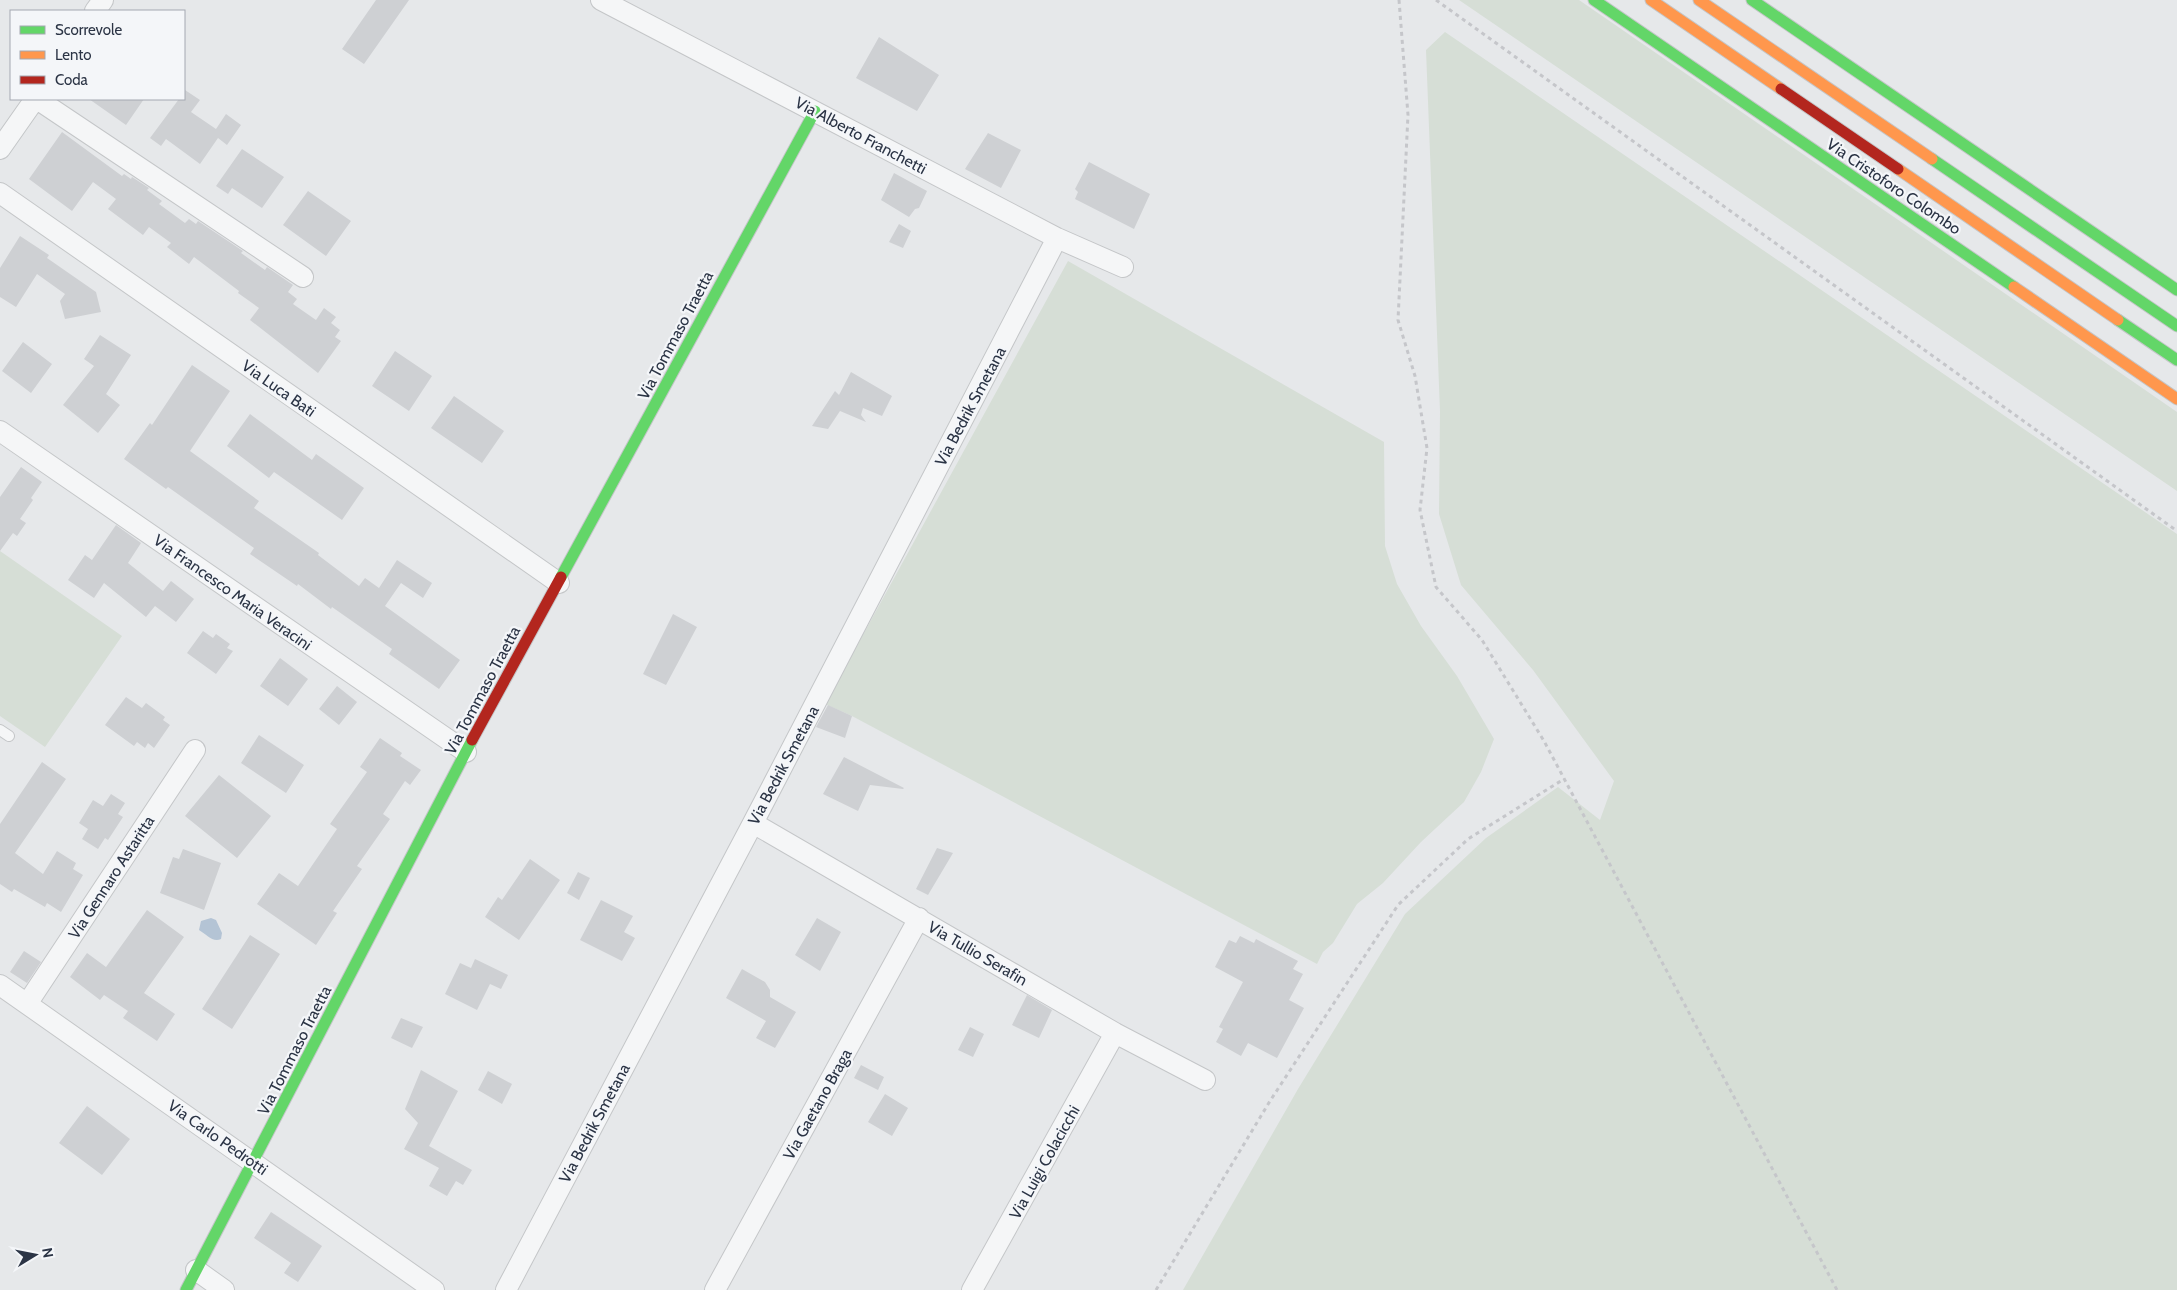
<svg xmlns="http://www.w3.org/2000/svg" width="2177" height="1290" viewBox="0 0 2177 1290" font-family="Cabin,sans-serif">
<rect width="100%" height="100%" fill="#e6e8ea"/>
<path fill="#d6ded6" d="M1459 0H1579L2177 412V491Z
M1445 32 2177 534V1290H1183L1298 1089 1405 914 1486 838 1558 787 1600 820 1614 781 1533 670 1461 585 1439 514 1440 411 1426 50Z
M1068 261 1384 442 1385 546 1397 584 1421 626 1457 676 1494 739 1481 772 1464 802 1421 842 1383 883 1357 904 1333 943 1323 952 1317 964 852 716 825 704Z
M0 551 122 636 45 747 0 716Z"/>
<path fill="#b4c4d5" d="M211 918 216 920 222 933 221 939C213 943 206 934 199 930L201 921Z"/>
<path fill="#ced0d3" d="M376 0H409L364 64 342 49Z
M879 37 939 75 917 111 856 78Z
M185 90 200 100 191 112 216 129 226 114 241 125 227 145 218 138 200 164 166 139 161 146 150 138 179 99H184Z
M89 99H144L126 125Z
M62 132 122 176 124 174 131 179 132 177 149 188 147 190 162 201 159 204 185 223 189 219 196 224 198 221 243 251 241 253 265 270 267 267 283 278 293 285 288 292 297 299 293 304 316 320 324 308 336 317 331 323 340 330 335 337 341 341 318 373 250 320 259 308 238 293 239 291 194 257 189 264 167 247 171 243 149 227 143 235 108 209 116 199 93 182 72 211 29 179Z
M988 133 1021 150 1001 188 965 169Z
M242 149 284 177 262 208 232 188 228 194 216 186Z
M1089 162 1150 194 1134 229 1075 199 1078 192 1075 189Z
M894 173 927 191 919 208 915 209 909 217 881 200Z
M308 191 351 221 326 256 283 225Z
M899 224 911 231 903 248 889 242Z
M20 236 49 255 47 258 96 292 101 312 65 319 60 301 65 294 37 274 16 307 0 297V268Z
M100 335 131 355 106 394 120 405 98 433 63 405 94 366 84 359Z
M23 342 52 364 31 393 2 371Z
M395 351 432 376 409 411 372 386Z
M192 365 230 391 190 451 259 501 254 508 319 553 318 555 359 586 365 578 379 588 397 560 432 583 423 598 401 583 385 606 460 660 439 689 389 654 392 649 332 607 331 609 298 584 297 586 250 554 254 548 168 487 166 489 124 459 150 423 152 425Z
M851 372 892 396 882 416 863 408 861 415 866 422 840 411 828 429 812 426 835 391 839 395Z
M454 396 504 431 482 463 431 428Z
M250 414 312 460 316 454 364 488 342 520 274 472 269 478 227 446Z
M21 467 42 482 31 498 33 500 20 519 26 523 17 536 13 533 0 551V497Z
M116 525 141 543 128 563 163 591 171 581 194 599 176 622 155 606 146 617 104 583 94 598 68 580 85 555 92 560Z
M673 614 697 627 666 685 643 674Z
M203 631 213 638 216 634 230 644 227 648 233 651 216 674 187 653Z
M280 658 308 679 288 706 260 686Z
M337 686 357 702 339 725 319 709Z
M126 697 142 708 146 703 165 717 163 720 170 725 154 748 148 743 145 748 137 742 134 746 105 725Z
M828 705 852 716 845 738 816 727Z
M259 735 304 765 286 793 241 763Z
M380 738 402 753 400 756 421 770 410 785 405 781 383 814 390 819 357 866 362 869 333 911 337 913 316 945 257 904 279 873 298 886 337 829 330 824 367 772 360 767Z
M844 757 904 788 903 789 870 785 858 811 823 794Z
M42 762 66 779 15 853 43 874 57 851 76 863 73 869 83 875 61 912 47 903 45 907 14 889 12 892 0 884V824Z
M219 775 271 816 237 858 185 816Z
M111 794 125 803 118 814 123 817 108 840 105 838 98 849 82 839 88 829 79 823 93 800 103 806Z
M937 848 953 853 928 895 916 889Z
M183 849 221 863 204 910 160 893 173 857 179 859Z
M530 859 560 880 519 940 485 917 498 897 502 900Z
M578 872 590 878 579 900 567 893Z
M601 900 633 916 624 932 635 938 622 961 580 940Z
M147 910 184 937 144 993 175 1014 157 1041 123 1018 128 1011 104 995 100 1000 70 977 87 953 106 967Z
M817 918 841 932 820 971 795 955Z
M250 935 280 954 232 1029 202 1009Z
M1240 936 1254 943 1256 939 1298 961 1293 969 1303 974 1289 1000 1304 1008 1277 1058 1248 1043 1241 1056 1216 1042 1223 1029 1219 1027 1243 982 1215 967 1229 940 1236 943Z
M24 951 41 962 27 983 10 972Z
M475 959 508 975 501 989 490 984 477 1010 445 994 460 963 471 968Z
M742 969 765 982 770 990V997L796 1012 775 1048 756 1038 766 1021 726 998Z
M1027 995 1052 1010 1039 1038 1012 1025Z
M401 1018 423 1027 412 1048 391 1038Z
M970 1027 984 1034 973 1057 958 1050Z
M861 1065 884 1077 878 1090 854 1078Z
M421 1070 458 1091 429 1146 472 1170 463 1185 456 1181 447 1196 429 1186 439 1168 404 1149 418 1123 405 1109Z
M488 1071 512 1084 502 1104 478 1090Z
M885 1094 908 1108 892 1136 868 1122Z
M87 1106 130 1139 102 1175 59 1143Z
M271 1212 322 1246 298 1282 284 1273 291 1263 254 1238Z"/>
<g fill="none" stroke-linecap="round" stroke-linejoin="round">
<g stroke="#c4c6c8" stroke-width="12">
<path id="lane" d="M0 730 9 736"/>
</g>
<g stroke="#c4c6c8" stroke-width="22">
<path id="street" d="M601 0 1057 238 1123 267
M95 11 103 0
M37 99 303 277
M0 149 35 99
M0 193 559 583
M0 431 466 752
M753 823 1115 1033 1205 1080
M0 985 434 1290
M27 1004 195 750
M196 1270 224 1290
M506 1290 753 823 1057 238
M715 1290 919 918
M972 1290 1115 1033"/>
</g>
<g stroke="#c4c6c8" stroke-width="13">
<path id="fast" d="M1594 0 2014 287
M1752 0 2177 290
M1932 159 2177 326
M2118 320 2177 360
M561 577 815 111
M186 1290 472 740"/>
</g>
<g stroke="#c4c6c8" stroke-width="13">
<path id="slow" d="M1651 0 1781 89
M1699 0 1932 159
M1898 169 2118 320
M2014 287 2177 399"/>
</g>
<g stroke="#c4c6c8" stroke-width="13">
<path id="jam" d="M1781 89 1898 169
M472 740 561 577"/>
</g>
<path stroke="#c5c6ca" stroke-width="3" stroke-dasharray="4 4" stroke-linecap="butt" d="M1399 0 1408 115 1398 320 1415 376 1427 448 1420 510 1436 587 1482 640 1544 741 1837 1290
M1436 0 2177 531
M1156 1290 1270 1101 1398 905 1468 839 1564 779"/>
<use href="#lane" stroke="#f5f6f7" stroke-width="10"/>
<use href="#street" stroke="#f5f6f7" stroke-width="20"/>
<use href="#fast" stroke="#63d668" stroke-width="11"/>
<use href="#slow" stroke="#ff974d" stroke-width="11"/>
<use href="#jam" stroke="#b3261e" stroke-width="11"/>
</g>
<g text-anchor="middle" stroke-width="4.5" stroke-linejoin="round" paint-order="stroke">
<g font-size="16" fill="#2b3445" stroke="#f4f6f9">
<text transform="translate(861 135) rotate(28)" y="6">Via Alberto Franchetti</text>
<text transform="translate(1894 186) rotate(34)" y="6">Via Cristoforo Colombo</text>
<text transform="translate(675 335) rotate(-62)" y="6">Via Tommaso Traetta</text>
<text transform="translate(279 388) rotate(35)" y="6">Via Luca Bati</text>
<text transform="translate(970 406) rotate(-62)" y="6">Via Bedrik Smetana</text>
<text transform="translate(233 592) rotate(35)" y="6">Via Francesco Maria Veracini</text>
<text transform="translate(482 690) rotate(-62)" y="6">Via Tommaso Traetta</text>
<text transform="translate(783 765) rotate(-62)" y="6">Via Bedrik Smetana</text>
<text transform="translate(111 877) rotate(-57)" y="6">Via Gennaro Astaritta</text>
<text transform="translate(978 953) rotate(30)" y="6">Via Tullio Serafin</text>
<text transform="translate(294 1050) rotate(-63)" y="6">Via Tommaso Traetta</text>
<text transform="translate(817 1104) rotate(-61)" y="6">Via Gaetano Braga</text>
<text transform="translate(594 1123) rotate(-62)" y="6">Via Bedrik Smetana</text>
<text transform="translate(218 1137) rotate(35)" y="6">Via Carlo Pedrotti</text>
<text transform="translate(1044 1162) rotate(-61)" y="6">Via Luigi Colacicchi</text>
</g>
</g>
<rect x="10" y="10" width="175" height="90" fill="#f4f6f9" stroke="#a4a8b1"/>
<rect x="20" y="26" width="25" height="8" fill="#63d668" stroke="#a4a8b1"/>
<text x="55" y="35" font-size="15" fill="#2b3445">Scorrevole</text>
<rect x="20" y="51" width="25" height="8" fill="#ff974d" stroke="#a4a8b1"/>
<text x="55" y="60" font-size="15" fill="#2b3445">Lento</text>
<rect x="20" y="76" width="25" height="8" fill="#b3261e" stroke="#a4a8b1"/>
<text x="55" y="85" font-size="15" fill="#2b3445">Coda</text>
<g transform="translate(35 1255) rotate(80)" stroke="#f4f6f9" stroke-width="4" paint-order="stroke">
<path d="M0-4L9 19L0 12L-9 19Z" fill="#2b3445"/>
<text y="-8" font-size="14" font-weight="bold" text-anchor="middle" fill="#2b3445">N</text>
</g>
</svg>
